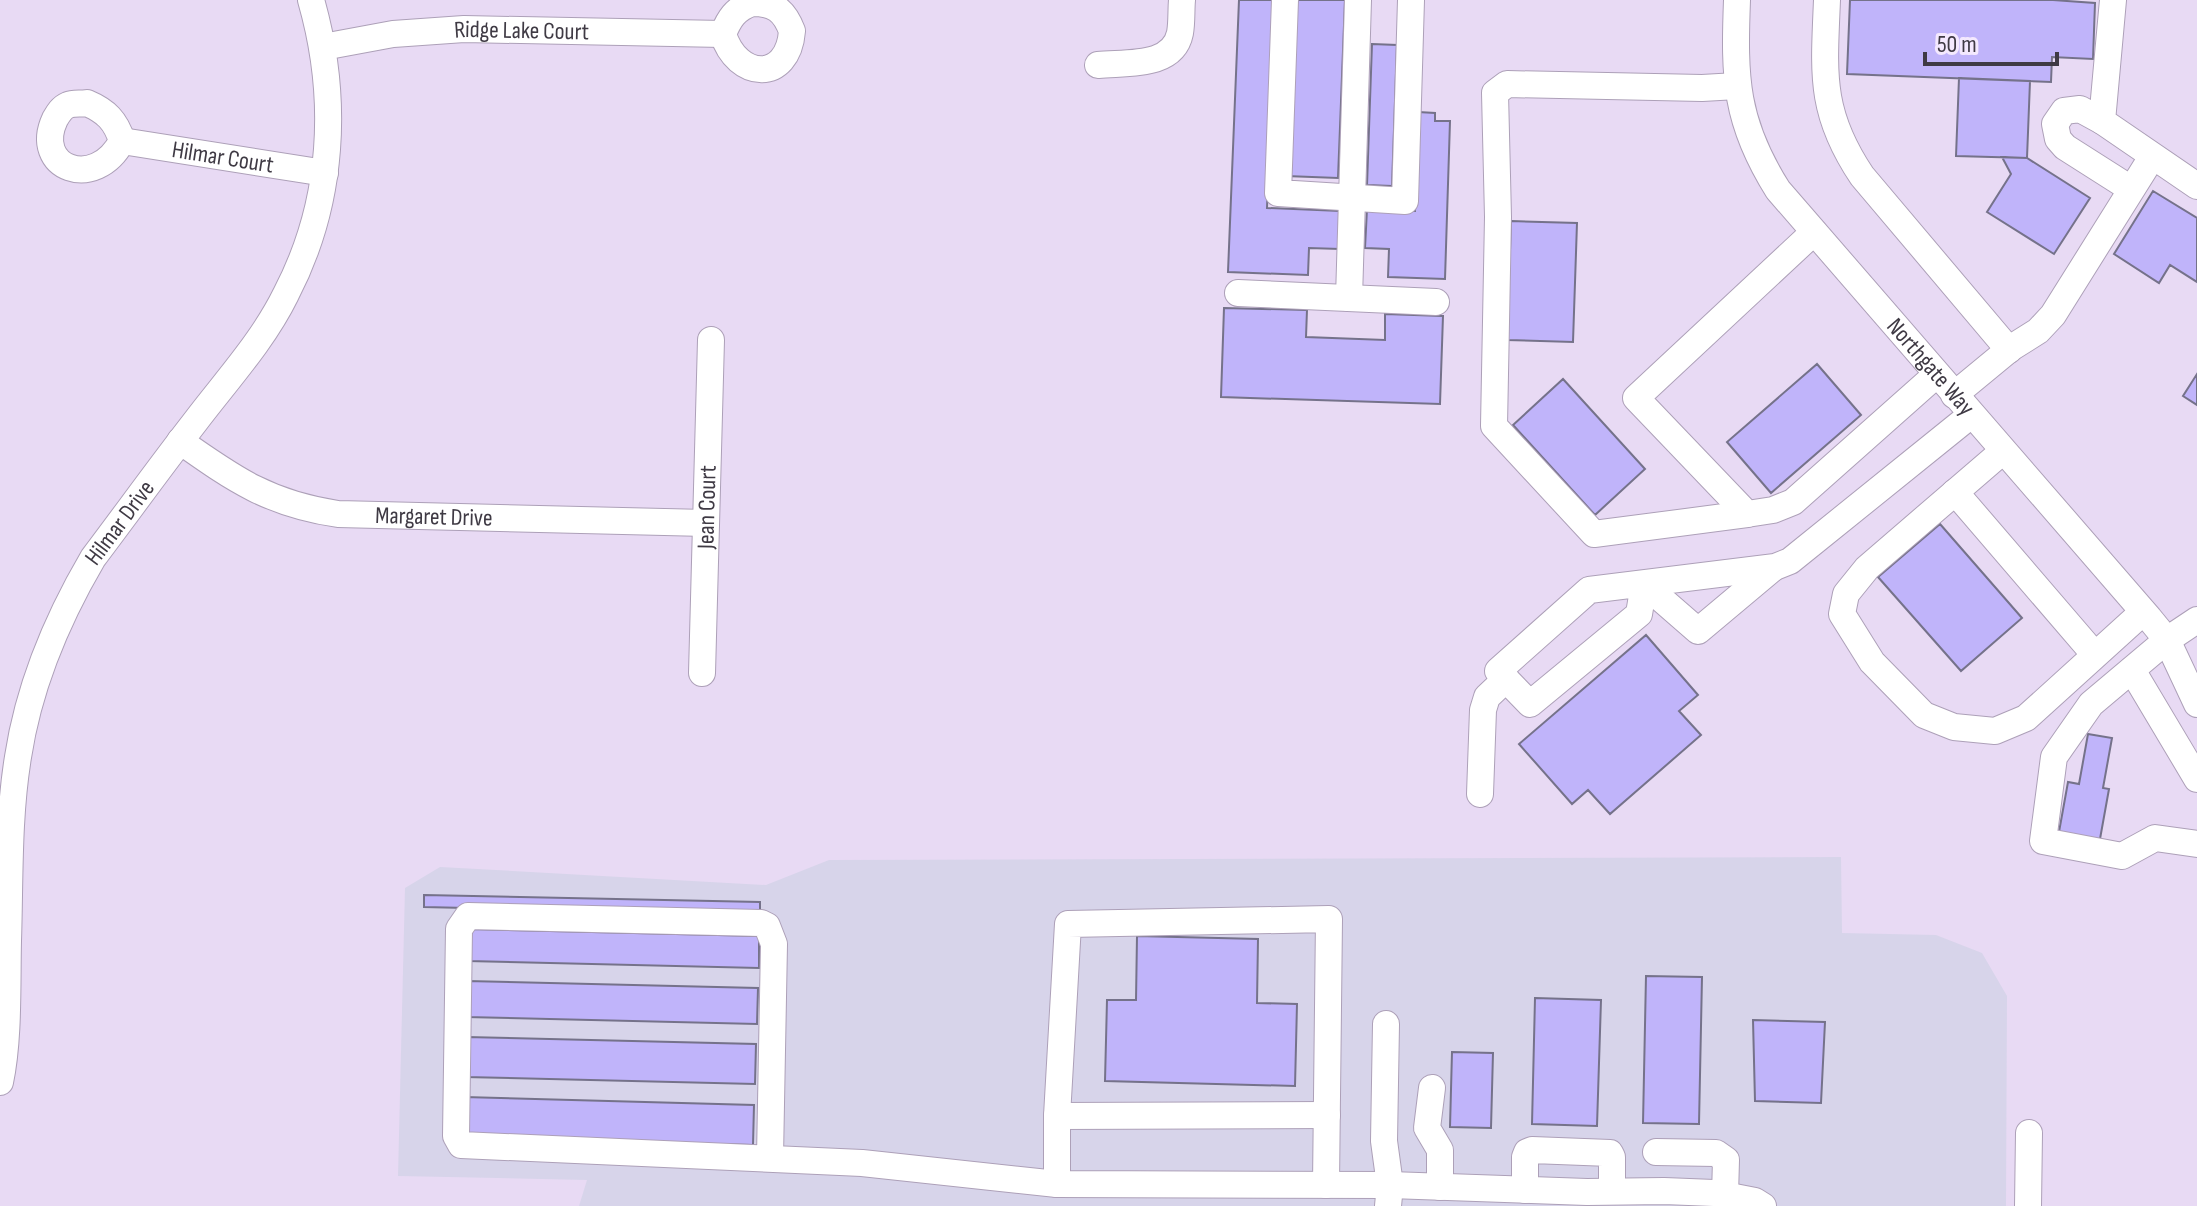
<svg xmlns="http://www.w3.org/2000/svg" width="2197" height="1206" viewBox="0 0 2197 1206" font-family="'Sofia Sans Condensed',sans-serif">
<rect width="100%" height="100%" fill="#e8daf4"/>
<path fill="#d7d4ea" d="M1841 857 1842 933 1936 935 1982 953 2007 996 2006 1206H579L587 1180 398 1176 405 888 440 867 766 885 829 860Z"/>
<path fill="#c0b4fa" stroke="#75728a" stroke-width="2" d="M1239 0H1275L1267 208 1341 211 1340 249 1309 248 1308 275 1228 272Z
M1293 0H1345L1338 178 1286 176Z
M1850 0H2053L2095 3 2093 59 2052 57 2051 82 1847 74Z
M1372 44 1397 45 1392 186 1367 185Z
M1959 78 2030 81 2027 158 1956 156Z
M1418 112 1435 113V121H1450L1445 279 1388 277 1389 249 1365 248 1367 209 1415 211Z
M2002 157 2027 158 2090 198 2054 254 1987 212 2011 174Z
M2153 191 2197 218V282L2170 265 2159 283 2114 254Z
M1511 221 1577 223 1573 342 1507 340Z
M1224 308 1307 310 1306 337 1385 340V314L1443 316 1440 404 1221 397Z
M1817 364 1861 415 1771 493 1727 442Z
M2197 374V405L2183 396Z
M1563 379 1645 469 1595 515 1513 425Z
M1940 524 2022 618 1961 671 1878 577Z
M1646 635 1698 695 1679 711 1701 735 1610 814 1588 790 1572 804 1519 744Z
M2088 734 2112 738 2103 788 2109 789 2098 850 2057 843 2068 782 2079 784Z
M424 895 760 902V915L424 907Z
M469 929 759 936V968L468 961Z
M1137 936 1258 939 1257 1003 1297 1004 1295 1086 1105 1081 1107 1000H1136Z
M1646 976 1702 977 1699 1124 1643 1123Z
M467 981 758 988 757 1024 466 1017Z
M1535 998 1601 1000 1597 1126 1532 1124Z
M1753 1020 1825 1022 1821 1103 1755 1101Z
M466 1037 756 1044 755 1084 465 1077Z
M1452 1052 1493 1053 1491 1128 1450 1127Z
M464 1097 754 1105 753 1145 463 1138Z"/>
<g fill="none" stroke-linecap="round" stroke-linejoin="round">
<g stroke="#ada0b8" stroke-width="28">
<g id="minor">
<path d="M1285 0 1278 193 1405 201 1411 0"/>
<path id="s1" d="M1737 0C1734 78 1735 122 1778 190L2149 618 2167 640 2197 704"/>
<path d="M1827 0C1824 73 1819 112 1862 176L2009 350"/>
<path d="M2113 0 2102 121 2197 186"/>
<path d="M752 3C774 3 784 10 792 31 788 83 737 80 723 34 729 19 735 9 752 3Z"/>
<path id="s2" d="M323 47 393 34 464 29 723 34"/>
<path d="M1098 65C1126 62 1173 68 1180 33 1182 22 1181 10 1182 0"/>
<path d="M1737 86 1702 88 1507 84 1495 93 1498 217 1494 426 1594 534 1747 514"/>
<path d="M87 103C106 111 116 121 122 141 95 192 32 168 55 119 58 114 61 108 68 105 73 103 81 104 87 103Z"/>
<path d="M2102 121 2080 109 2064 111 2055 124 2058 139 2065 147 2131 189"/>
<path id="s3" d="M122 141 325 173"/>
<path d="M1814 232 1636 398 1747 514 1773 510 1793 502 1936 375"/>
<path d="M1238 293 1436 302"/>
<path d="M1349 298 1358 0"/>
<path d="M1954 395 2011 348 2038 331 2053 315 2152 157"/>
<path id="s4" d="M180 441C235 480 270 504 338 514L706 523"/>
<path d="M2003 451 1867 568 1846 594 1842 614 1872 662 1924 715 1954 727 1995 731 2026 718 2143 612"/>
<path d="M1955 492 2095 655"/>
<path d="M1644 584 1639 614 1530 704 1498 671 1589 590 1775 567 1790 561 1971 415"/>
<path d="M1644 584 1698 631 1772 569"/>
<path d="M2197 620 2167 640 2091 704 2054 757 2043 841 2122 856 2155 838 2197 844"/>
<path d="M2132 670 2197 779"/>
<path id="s5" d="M702 673 711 340"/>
<path d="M1480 794 1483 710 1487 697 1506 679"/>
<path d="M1386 1024 1384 1141 1390 1185 1388 1206"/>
<path id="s6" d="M0 1082C9 1040 7 984 8 941 10 880 8 818 18 757 29 685 56 621 93 558 127 513 160 467 195 422 226 381 263 341 286 294 334 202 339 98 311 0"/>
<path d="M1432 1088 1427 1128 1440 1150V1187"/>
<path d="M1057 1116 1327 1115"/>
<path d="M1656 1152 1716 1153 1726 1160 1725 1195"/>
<path d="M770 1157 774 944 767 926 761 923 468 916 459 929 456 1136 461 1145 862 1163 1057 1184 1390 1185 1587 1192 1664 1191 1714 1193 1755 1201 1763 1206"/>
<path d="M1057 1184V1116L1068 924 1329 919 1326 1185"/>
<path d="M1525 1190V1157L1527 1152 1532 1150 1610 1153 1612 1157V1191"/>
<path d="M2028 1206 2029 1133"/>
</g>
</g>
<use href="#minor" stroke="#fff" stroke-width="26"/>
</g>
<g text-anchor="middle" stroke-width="7" stroke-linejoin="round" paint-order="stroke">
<g font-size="24" fill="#3f3a44" stroke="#f4e9fe">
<text dy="8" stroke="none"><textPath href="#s2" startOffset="200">Ridge Lake Court</textPath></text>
<text dy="8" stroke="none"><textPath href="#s3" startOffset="102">Hilmar Court</textPath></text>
<text dy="8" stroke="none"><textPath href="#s1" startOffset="432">Northgate Way</textPath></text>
<text dy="8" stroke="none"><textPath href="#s5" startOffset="166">Jean Court</textPath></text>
<text dy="8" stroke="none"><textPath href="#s4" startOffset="272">Margaret Drive</textPath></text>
<text dy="8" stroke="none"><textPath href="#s6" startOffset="584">Hilmar Drive</textPath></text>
</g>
</g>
<path d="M1925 52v12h132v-12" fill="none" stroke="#3f3a44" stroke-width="4"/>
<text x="1937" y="52" font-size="24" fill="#3f3a44" stroke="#f4e9fe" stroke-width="6" paint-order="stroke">50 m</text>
</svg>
